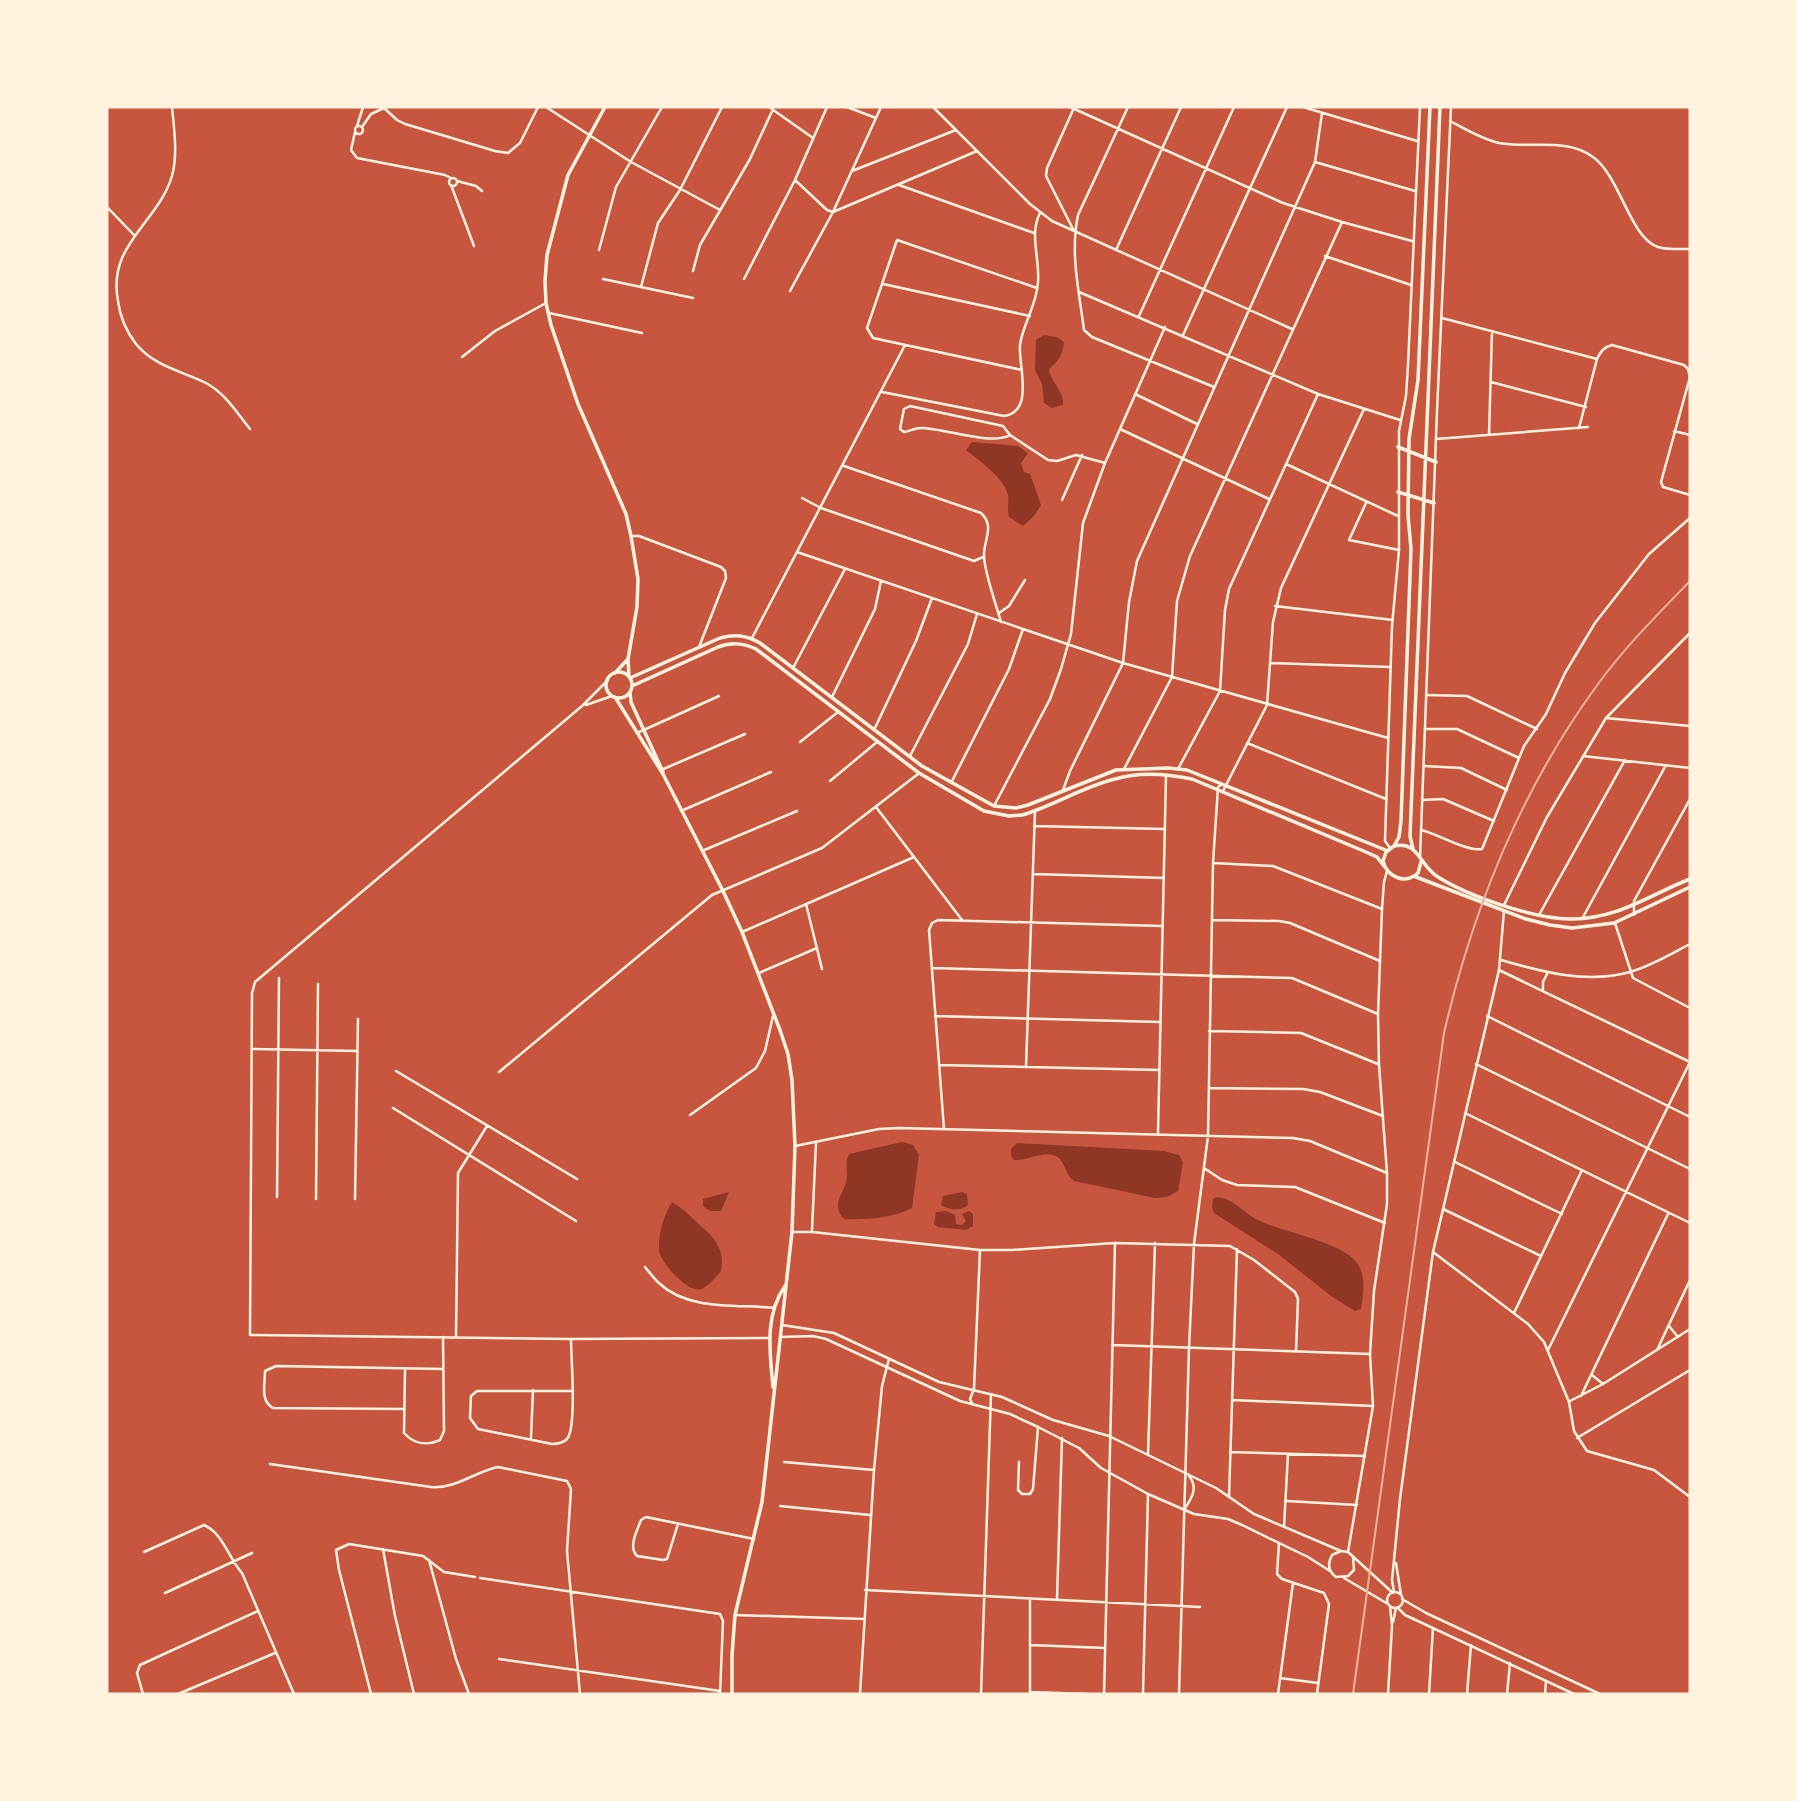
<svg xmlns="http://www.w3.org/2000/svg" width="1797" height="1801" viewBox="0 0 1797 1801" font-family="Karla,sans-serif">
<rect width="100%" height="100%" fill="#c8553d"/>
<path fill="#8f3625" d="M1044 335 1057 337 1064 342C1063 354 1058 362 1049 369 1051 383 1064 390 1063 405L1052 408 1044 403 1042 384 1035 370 1036 340Z
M972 442 1018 446 1028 453 1021 463 1024 472 1030 474 1041 505 1034 516 1023 526 1009 517C1007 510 1009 502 1008 495 1004 478 980 461 966 450Z
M902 1142 913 1145 919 1155 912 1208C894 1218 865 1220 844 1219 829 1203 846 1194 847 1176 847 1167 845 1162 849 1154Z
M1017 1143 1164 1151 1179 1155 1183 1162 1178 1191 1167 1197 1155 1198 1074 1181C1066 1175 1067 1170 1062 1162 1052 1145 1029 1161 1014 1160L1011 1156V1149Z
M729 1192 721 1211H710L703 1206V1199Z
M962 1192 967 1194 968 1205C959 1212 950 1210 941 1205L943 1196Z
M1216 1197C1234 1198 1242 1212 1258 1220 1283 1233 1346 1242 1359 1266 1366 1278 1363 1296 1361 1309L1355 1311 1331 1296 1278 1254 1214 1213 1212 1208 1213 1199Z
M672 1202C684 1209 692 1218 702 1227 716 1239 725 1251 721 1271 716 1277 708 1287 701 1289 688 1294 660 1262 659 1250 658 1235 664 1214 672 1202Z
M946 1211 955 1215 956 1224 962 1225 966 1221 962 1214 969 1211 973 1214V1226L966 1230 938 1227 934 1224 936 1212Z"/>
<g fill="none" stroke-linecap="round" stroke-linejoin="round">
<path stroke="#fff3e0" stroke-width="2.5" d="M172 107C174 129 178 154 172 176 158 223 107 244 118 301 120 317 126 331 136 344 155 367 182 371 206 383 226 394 236 412 250 429
M383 107 397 120 405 124 495 151 508 153 520 143 538 107
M546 107 631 162 720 210
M769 107 813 138
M847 107 876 118
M933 107 1030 204 1052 221 1292 329
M1070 107 1283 203 1342 222 1412 241
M1128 107 1078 215C1070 253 1079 291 1084 330L1092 337 1214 387
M1303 107 1417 141
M1073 110 1047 168 1046 176 1074 231
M1450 121C1465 129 1481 139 1499 143 1530 149 1566 137 1593 157 1620 176 1630 238 1658 247 1668 250 1680 249 1690 249
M355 130a4 4 0 1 1 8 0a4 4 0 1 1-8 0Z
M357 126 363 107
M362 127 371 114 384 108
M355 132 351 150 357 158 445 175 451 178
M1315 162 1415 191
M852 171 956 130
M449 182a4 4 0 1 1 8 0a4 4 0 1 1-8 0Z
M795 180 827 210 833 212 977 151
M457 181 476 186 482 191
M451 185 474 246
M899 185 1034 233
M107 207 134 235
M599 250 616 187 662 107
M1116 250 1181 107
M1325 256 1411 285
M693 271 700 245 750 159 773 109
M603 279 693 298
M744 279 795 180 827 107
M883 284 1030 316
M641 287 658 223 680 190 722 107
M790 291 833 212 881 107
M1079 292 1318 394 1400 420
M549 313 642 333
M1139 316 1234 107
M1442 318 1597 359
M1183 335 1287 107
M462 357 495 331 546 303
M1022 370 873 338 867 328 897 240 1037 288
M1690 377 1661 482 1663 487 1690 495
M1491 382 1586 407
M882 392 1004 416C1035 412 1018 364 1020 345 1023 323 1037 305 1038 282 1040 259 1029 234 1040 213
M1135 394 1197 424
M1579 428 1597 359C1601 351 1604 347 1612 345L1684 365 1688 369 1690 378
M1120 429 1269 499
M1674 431 1690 435
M1010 435C991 446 944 428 921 428 915 428 910 431 904 432L900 429 904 409 910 406 1003 426 1010 435 1048 460 1057 461 1076 455 1105 463
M1489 435 1492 331
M1436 439 1588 427
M1286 464 1398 516
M844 466 981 513C995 526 984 539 984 555 984 572 996 604 1001 622
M802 498 821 508 974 561 983 557
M1062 500 1082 455
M1366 503 1349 540 1399 550
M631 536H639L721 567 725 571 726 578 699 647
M797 552 1123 663 1388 738
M1275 606 1393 620
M999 613 1009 606 1025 580
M752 638 905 345
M1270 663 1390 667
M793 668 845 569
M608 680 582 706 255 982 252 993 250 1335 571 1339 769 1338
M1426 695 1467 696 1537 729
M832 697 875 609 881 581
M586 705 612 696
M1606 718 1690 726
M1425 729H1457L1519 758
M874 730 916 641 932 598
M637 733 719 696
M800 742 838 712
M1247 743 1386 799
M910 756 968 644 977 614
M1583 756 1690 768
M1424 766 1461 768 1507 790
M1124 769 1172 677 1177 601 1190 556 1342 222
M1178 769 1220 691 1225 610 1229 589 1318 394
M661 770 745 734
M830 781 877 742
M951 783 1009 669 1023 629
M1063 790 1070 771 1123 663 1129 602 1137 561 1315 162 1322 113
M1223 791 1267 705 1273 622 1281 588 1364 409
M1422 800 1443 799 1494 821
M994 806 1050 699 1061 669 1071 634 1083 523 1105 463 1165 327
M876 807 962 920
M681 811 771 772
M1034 826 1164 829
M1421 830C1438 834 1468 852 1482 849L1524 746 1546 714 1565 673 1595 623 1649 554 1690 518
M702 851 797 811
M1213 863 1273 866 1382 909
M1034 874 1164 878
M806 904 822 969
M1539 915 1625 760
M1634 915V901L1690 799
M1582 919 1666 765
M1213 920 1279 921 1290 923 1380 961
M1615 923 1633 978 1690 1008
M742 932 914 857
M1501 960C1542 972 1587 984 1630 972 1651 966 1671 954 1690 944
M932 968 1292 978 1378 1014
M1499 970 1690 1062 1548 1350
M759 973 817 948
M1543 990V982L1547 974
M935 1016 1160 1022
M1487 1016 1690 1117
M1209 1031 1301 1033 1378 1064
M252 1049 357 1051
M1476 1064 1690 1169
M939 1065 1159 1070
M1026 1067 1035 811
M396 1071 577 1179
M499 1072 712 895 822 848 918 774
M1209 1088 1303 1089 1320 1092 1383 1116
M393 1108 576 1221
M1465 1113 1690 1223
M690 1115 756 1068 765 1051 773 1016
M944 1129 929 930 932 923 938 920 1162 926
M1158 1133 1166 776
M795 1146 879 1129 898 1128 1293 1138 1310 1141 1387 1173
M1455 1162 1562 1214
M1204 1168 1222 1180 1237 1185 1295 1187 1385 1223
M277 1197 279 978
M316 1199 318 984
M355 1199 358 1019
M1443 1209 1541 1256
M812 1230 816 1143
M792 1232H812L980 1250H1012L1115 1243 1230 1246 1254 1260 1295 1292 1298 1299 1296 1351
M1433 1252 1528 1324 1544 1342 1569 1402 1574 1431 1587 1451 1654 1470 1690 1497
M645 1267C650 1273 655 1280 660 1284 689 1311 739 1304 775 1308
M1514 1313 1582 1170
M1669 1326 1678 1337
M456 1337 458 1173 487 1126
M571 1339C571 1356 577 1428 567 1439 563 1443 557 1444 552 1444L478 1429 470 1418 471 1396 477 1391H573
M1112 1345 1370 1354
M1657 1350 1690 1280
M405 1370 404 1433C414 1444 427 1446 440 1440L444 1431 443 1337
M1592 1375 1603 1384
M974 1389 980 1250
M1581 1396 1668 1214
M1232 1400 1373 1406
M1570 1401 1603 1384 1690 1329
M404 1409 273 1408C260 1401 265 1385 265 1371L276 1366 443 1369
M531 1438 533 1390
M1577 1438 1690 1370
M1230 1452 1365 1456
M1148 1454 1155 1243
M784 1462 874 1470
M1019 1462 1018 1490 1022 1494H1030L1033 1489 1038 1427
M270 1464 431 1487C456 1489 474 1472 498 1467L567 1481 571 1489 567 1551 580 1694
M1229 1497 1237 1249
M1287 1501 1357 1505
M780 1506 870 1515
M678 1524 667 1559 663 1560 637 1556C628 1547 637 1531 641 1520L646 1517 754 1539
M1284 1527 1288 1454
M1279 1543 1277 1574 1282 1579 1324 1593 1329 1604 1317 1694
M383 1549 395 1616 414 1694
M144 1552 204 1525C223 1533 229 1559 242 1573L294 1694
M429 1560 456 1659 469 1694
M480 1578 720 1614 723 1621 720 1694
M865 1590 1200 1607
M165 1593 252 1553
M1057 1599 1062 1438
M1030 1600V1694
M735 1615 864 1619
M1393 1622 1396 1608
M1030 1645 1105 1648
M499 1659 720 1691
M1280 1678 1318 1683
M1030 1692 1088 1694
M143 1694 137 1673 140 1665 258 1611
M178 1694 275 1653
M371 1694 339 1570 336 1550 349 1544 423 1556 444 1572 475 1577
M860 1694 874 1470 882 1386 889 1359
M981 1694 991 1394
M1104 1694C1108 1544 1110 1394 1115 1243
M1143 1694 1148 1494
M1179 1694 1189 1348 1194 1244 1208 1136 1213 863 1218 787 1221 785
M1278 1694 1293 1583
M1388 1694 1392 1626 1390 1606
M1429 1694 1433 1628
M1467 1694 1471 1645
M1507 1694 1510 1663
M1545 1694 1546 1681"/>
<path stroke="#fff3e0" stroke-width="2.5" d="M1390 848 1385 841 1392 626 1399 550V431L1406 396 1408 365 1420 107
M1420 858 1437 411 1451 107
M1504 905 1547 817 1606 718 1690 633
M782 1325 834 1333 939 1382 1002 1397 1053 1420 1109 1436 1216 1488 1254 1514 1341 1551
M781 1337 813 1336 826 1339 960 1401 1010 1414 1038 1427 1079 1448 1101 1468 1148 1494 1194 1514 1228 1519 1242 1525 1308 1557 1330 1571
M973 1405 970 1399 974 1389
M1184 1510C1191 1499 1199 1488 1189 1476
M1348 1552 1373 1406 1370 1354 1374 1291 1387 1204V1173L1379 1065 1378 1014 1382 909 1384 882 1387 871
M1353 1557 1354 1570 1348 1576 1336 1577C1328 1571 1327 1564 1332 1555L1341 1551 1348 1552 1393 1593
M1396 1563 1401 1595
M1344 1578 1388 1604
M1394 1592 1392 1580 1400 1499 1433 1252 1499 970 1504 911
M1387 1600a8 8 0 1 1 16 0a8 8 0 1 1-16 0Z
M1402 1599 1426 1613 1600 1694
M1398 1608 1405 1615 1574 1694"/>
<path stroke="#fff3e0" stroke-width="3.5" d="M605 107 568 175 547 255 545 281 546 303 551 325 578 404 626 514 631 536 638 579 637 607 628 659 629 677
M1398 447 1436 462
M1398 492 1434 503
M606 685a13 13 0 1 1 26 0a13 13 0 1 1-26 0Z
M615 673 628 659
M630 678 720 638C735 634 746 635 760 643L922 766 994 806 1016 808 1028 805 1116 770 1168 768 1187 770 1388 851
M632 686 718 647C732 642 743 643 756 649L919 773 984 811 1009 816 1022 815C1053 806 1082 787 1115 779 1138 772 1168 774 1192 779L1366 852 1377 857 1384 866
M630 692 631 702 663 772
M615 697 663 774 723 891 742 932 780 1030 788 1054 792 1080 795 1146 792 1232 762 1502 735 1615 732 1655V1694
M1394 846 1399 837 1401 821 1411 549 1408 515 1409 439 1418 380 1430 107
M1413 849 1410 836 1440 107
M1421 862 1418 873C1405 885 1387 877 1383 861L1386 852 1394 846C1419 840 1419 866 1438 877 1468 896 1534 919 1570 919 1616 920 1649 895 1690 879
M1416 877 1526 919 1550 925 1572 928 1614 923 1690 887
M773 1387C770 1353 764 1316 785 1286"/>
<path stroke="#e9b49f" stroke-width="2" d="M1353 1694 1444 1033C1473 908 1521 789 1598 684 1625 647 1658 614 1690 581"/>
</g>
<rect width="1797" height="1801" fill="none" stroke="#fff3e0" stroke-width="217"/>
</svg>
